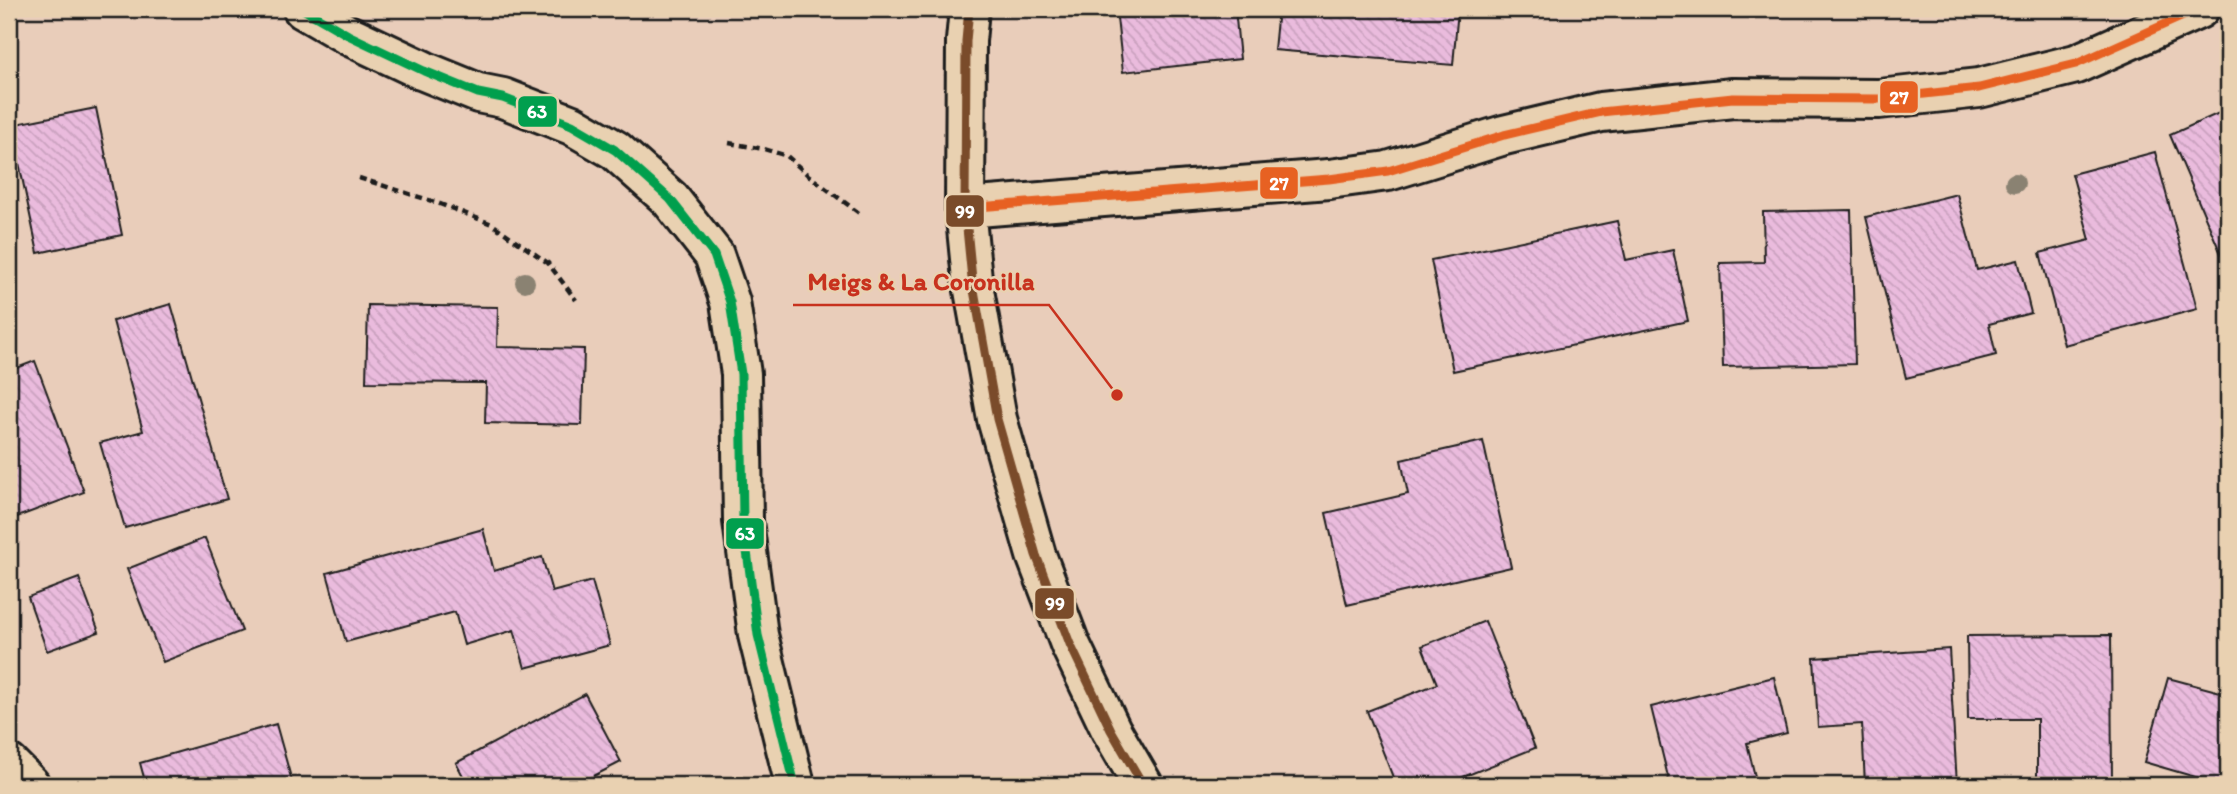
<svg xmlns="http://www.w3.org/2000/svg" width="2237" height="794" viewBox="0 0 2237 794" font-family="Itim,sans-serif">
<defs>
<pattern id="building-back-hatch" width="6" height="6" patternUnits="userSpaceOnUse" patternTransform="scale(1.75)"><rect width="6" height="6" fill="#eabbdd"/><path d="M-1 5l2 2M0 0l6 6M5-1l2 2" fill="none" stroke="#c8a0bd"/></pattern>
</defs>
<rect width="100%" height="100%" fill="#e9cdba"/>
<filter id="ink" filterUnits="userSpaceOnUse"><feTurbulence type="fractalNoise" baseFrequency=".0143" numOctaves="2"/><feDisplacementMap in="SourceGraphic" scale="14" xChannelSelector="R" yChannelSelector="G"/><feConvolveMatrix kernelMatrix="1 2 1 2 8 2 1 2 1" color-interpolation-filters="sRGB"/></filter>
<g filter="url(#ink)">
<path fill="url(#building-back-hatch)" stroke="#1c1c1c" stroke-width="2" d="M1116 9H1235L1240 59 1123 72Z
M1278 9H1458L1453 65 1274 50Z
M96 108 122 235 38 253 11 125Z
M2228 109V270L2170 135Z
M2155 152 2197 309 2064 345 2040 253 2090 240 2072 174Z
M1957 194 1977 270 2018 260 2031 313 1989 324 1996 355 1906 378 1866 217Z
M1851 210 1855 364 1723 367 1720 263 1764 262 1763 212Z
M1617 221 1626 260 1673 250 1688 321 1453 371 1431 260Z
M171 304 227 499 125 528 100 443 143 431 113 321Z
M368 305 498 307 497 347 584 349 582 425 485 423 486 383 366 382Z
M35 361 84 492 9 520V371Z
M1483 441 1511 567 1347 605 1326 513 1408 494 1401 460Z
M483 529 494 571 542 557 552 592 592 581 610 645 525 668 514 630 464 645 455 612 346 642 327 573Z
M205 538 242 631 163 662 127 569Z
M79 578 99 632 47 651 28 597Z
M1485 621 1535 748 1443 785H1396L1367 711 1437 684 1422 646Z
M2111 635 2112 785H2037V719H1968L1967 636Z
M1949 649 1957 785H1865L1862 724 1818 727 1814 658Z
M1774 677 1787 733 1747 743 1757 785H1670L1651 707Z
M2168 678 2228 694V785H2208L2209 781 2144 762Z
M585 694 621 762 580 783 581 785H468L456 763Z
M276 724 293 785H146L140 763Z"/>
<g fill="none" stroke-linecap="round" stroke-linejoin="round">
<g stroke="#1c1c1c" stroke-width="44">
<path id="minor" d="M303 9 348 35 424 71 478 93 503 98 572 125 615 150 670 199 714 255 730 302 741 374 743 521 758 635 795 785
M965 208 1329 179 1388 171 1504 135 1601 112 1733 98 1879 99 1979 88 2076 64 2199 9
M9 764 30 785"/>
</g>
<g stroke="#1c1c1c" stroke-width="44">
<path id="secondary" d="M969 9 966 41 965 208 972 279 997 419 1036 555 1070 644 1111 730 1143 785"/>
</g>
<path stroke="#1c1c1c" stroke-width="4.5" stroke-dasharray="7 5" stroke-linecap="butt" d="M729 143 764 149 787 156 808 175 859 213
M359 178 435 202 492 224 548 263 576 300"/>
<use href="#minor" stroke="#e9d1b1" stroke-width="38"/>
<use href="#secondary" stroke="#e9d1b1" stroke-width="38"/>
<g stroke="#e9d1b1" stroke-width="14">
<path id="bus-1" d="M969 9 966 41 965 208 972 279 997 419 1036 555 1070 644 1111 730 1143 785"/>
</g>
<g stroke="#e9d1b1" stroke-width="14">
<path id="bus-2" d="M965 208 1329 179 1388 171 1504 135 1601 112 1733 98 1879 99 1979 88 2076 64 2199 9"/>
</g>
<g stroke="#e9d1b1" stroke-width="14">
<path id="bus-3" d="M303 9 348 35 424 71 478 93 503 98 572 125 615 150 670 199 714 255 730 302 741 374 743 521 758 635 795 785"/>
</g>
<use href="#bus-1" stroke="#7a4b2a" stroke-width="9"/>
<use href="#bus-2" stroke="#e76122" stroke-width="9"/>
<use href="#bus-3" stroke="#019f4e" stroke-width="9"/>
</g>
<g fill="#8a8272">
<circle cx="2015" cy="183" r="10"/>
<circle cx="525" cy="282" r="10"/>
</g>
</g>
<path fill="none" stroke="#c8321e" stroke-width="2.5" d="M1117 395L1049 305H793"/>
<circle fill="#c8321e" stroke="#e9d1b1" stroke-width="2.5" cx="1117" cy="395" r="7"/>
<g font-size="26" text-anchor="middle" font-weight="bold" fill="#c8321e" stroke="#e9d1b1" stroke-width="5" stroke-linejoin="round" paint-order="stroke">
<text x="921" y="290">Meigs &amp; La Coronilla</text>
</g>
<g stroke="#e9d1b1" stroke-width="2.5">
<rect x="1879" y="80" width="40" height="34" rx="7" fill="#e76122"/>
<rect x="517" y="95" width="41" height="33" rx="7" fill="#019f4e"/>
<rect x="1259" y="166" width="40" height="34" rx="7" fill="#e76122"/>
<rect x="945" y="194" width="40" height="34" rx="7" fill="#7a4b2a"/>
<rect x="725" y="517" width="40" height="33" rx="7" fill="#019f4e"/>
<rect x="1034" y="587" width="41" height="33" rx="7" fill="#7a4b2a"/>
</g>
<g font-size="19" text-anchor="middle" font-weight="bold" fill="#fff">
<text x="1899" y="104">27</text>
<text x="537" y="118">63</text>
<text x="1279" y="190">27</text>
<text x="965" y="218">99</text>
<text x="745" y="540">63</text>
<text x="1055" y="610">99</text>
</g>
<rect width="2237" height="794" fill="none" stroke="#e9d1b1" stroke-width="35"/>
<rect x="18" y="18" width="2202" height="759" fill="none" stroke="#1c1c1c" stroke-width="2.5" filter="url(#ink)"/>
</svg>
